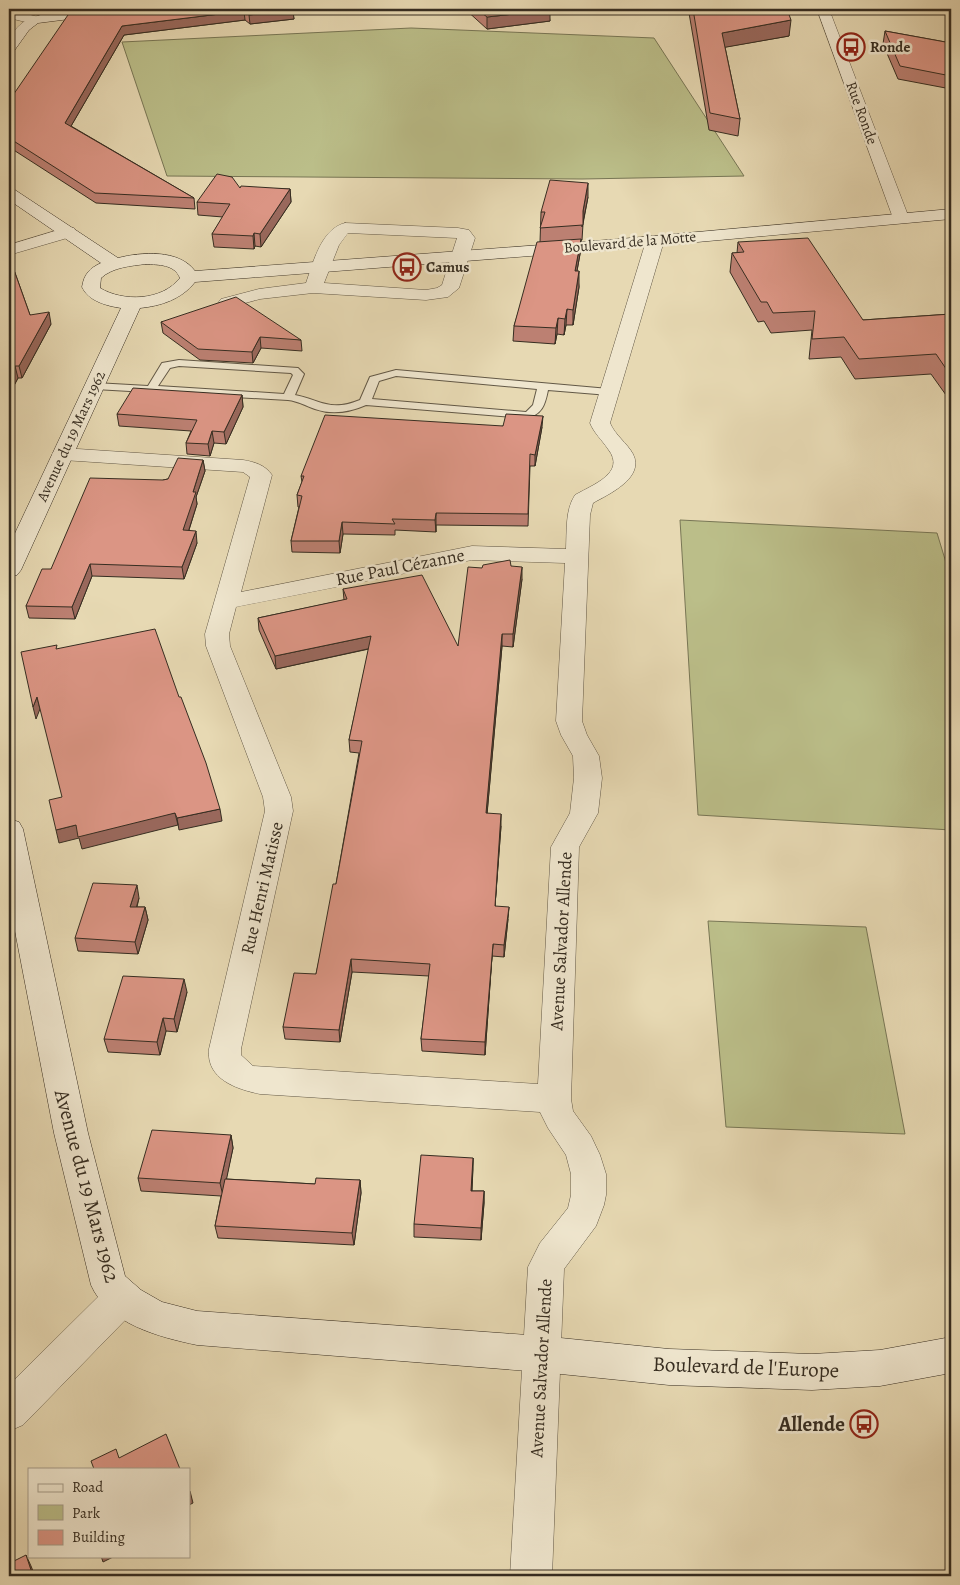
<svg xmlns="http://www.w3.org/2000/svg" width="960" height="1585" viewBox="0 0 960 1585" font-family="Alegreya,serif">
<rect width="100%" height="100%" fill="#e7d9b3"/>
<filter id="stains"><feTurbulence type="fractalNoise" baseFrequency=".004" numOctaves="4"/><feColorMatrix values="0 0 0 0 .2 0 0 0 0 .09 0 0 0 0 .02 0 0 0 .5 -.17"/></filter>
<radialGradient id="worn" r=".72"><stop offset=".6" stop-color="#630" stop-opacity="0"/><stop offset="1" stop-color="#630" stop-opacity=".3"/></radialGradient>
<path fill="#bbbe89" stroke="#787655" d="M411 28 654 38 744 176 582 179 167 176 122 42Z
M680 520 937 533 951 579V830L698 815Z
M708 921 866 927 905 1134 726 1127Z"/>
<g fill="none" stroke-linecap="round" stroke-linejoin="round">
<g stroke="#625846" stroke-width="2">
<path id="lane" d="M179 360 298 368 304 374 295 395C323 401 330 412 360 400L370 377 396 370 609 389 614 392 609 395 548 390C545 405 542 415 526 418L366 405C350 412 332 415 315 409 306 406 298 401 288 400L95 389 90 386 95 383 148 386 162 363ZM179 366 291 373 293 375 284 394 158 386 170 368ZM396 376 537 389 533 405 526 412 372 399 379 381Z"/>
</g>
<g stroke="#625846" stroke-width="1">
<path id="street" d="M817 9H829L909 218 907 222H895L893 218Z
M9 10 39 17 40 20 34 24 9 18Z
M345 223 458 228 469 230 475 238 459 288 448 297 426 300 313 293 260 299 227 308 221 307 218 303 221 299 259 289 306 283C313 263 321 229 345 223ZM348 233 457 238 442 285 437 288 426 290 324 283 339 245Z
M68 227 74 228 76 232 74 236 9 255V245Z
M655 236 661 237 664 241 610 423C615 435 627 443 633 454 645 478 609 494 593 503L590 515 582 721 587 735 599 756 602 778 598 813 579 847 571 1099 573 1111 591 1136 600 1155 606 1174V1195L604 1205 596 1226 564 1269 552 1576H510L528 1267 540 1243 568 1208 571 1195V1174L566 1155 548 1128 540 1112 260 1094C236 1089 206 1079 209 1049L265 811 263 797 206 646 205 634 250 477 243 472 63 460 56 458 52 454 56 450 63 448 243 460C255 462 265 465 272 475L241 592 472 546 566 549C567 531 565 510 575 495 592 485 627 473 608 449 602 440 594 433 590 423L646 241 649 237ZM472 560 565 563 556 721 561 735 573 756 574 778 570 813 551 847 538 1084 253 1066 241 1055V1049L293 811 291 797 230 646 229 634 236 607Z
M122 1281 135 1286 141 1298 135 1310 23 1425 9 1431V1385L109 1286Z"/>
</g>
<g stroke="#362d21" stroke-width="1">
<path id="secondary" d="M90 9H123L117 13 38 23 29 30 14 51 9 52C9 9 58 13 90 9Z
M9 188 15 190 118 258C141 252 179 249 195 271L620 239 951 209V219L620 249 195 282C182 299 161 306 140 308L21 570 17 575 9 577V546L121 308C107 306 88 301 82 287 84 274 90 268 101 263L9 200ZM146 264C159 265 174 264 180 278 162 301 123 302 100 288L101 278C113 267 131 266 146 264Z
M9 819 19 822 23 829 88 1133 125 1276 141 1290 162 1302 197 1311 541 1336 669 1349 812 1354 880 1350 951 1337V1373L880 1386 812 1390 669 1385 541 1372 197 1345C159 1337 108 1324 91 1285L54 1133 9 900Z"/>
</g>
<use href="#lane" fill="#efe6ce" fill-rule="evenodd"/>
<use href="#street" fill="#efe6ce" fill-rule="evenodd"/>
<use href="#secondary" fill="#efe6ce" fill-rule="evenodd"/>
</g>
<path fill="#bc8072" stroke="#362d21" d="M93 9H292L294 19 250 24 245 20 124 35 71 126 194 198 195 209 96 203 9 147V101Z
M465 9H548L550 21 487 29Z
M682 9H787L789 36 725 47 740 119 738 136 709 130 689 13Z
M885 31 951 43V89L898 79 883 44Z
M240 188 290 189 291 202 261 247 255 246 254 249 214 247 212 234 223 217 198 215 197 202Z
M588 197 583 224 582 240H581L580 254 577 271 579 287 573 325H566L564 335 557 334 555 344 513 341 514 326 540 242 541 212Z
M738 242 863 320 951 314V402L931 374 855 379 841 357 809 359 812 330 771 333 764 321 758 322 730 272 732 253H737Z
M9 256 30 315 51 324 22 378H18L9 395Z
M161 322 301 340 302 351 261 348 253 363 200 360 163 333Z
M242 395 243 407 226 444 214 443 210 456 187 454 186 443 191 431 119 426 117 414Z
M503 426 542 427 535 466H530L528 526 436 525V532L395 530V535L343 534 340 553 292 552 291 541 299 507H298L297 495 302 482 301 476Z
M203 460 205 471 196 497 197 504 189 530 197 543 184 579 92 576 75 619 29 618 26 606 51 569 163 480 168 479Z
M511 566 522 579 513 647 502 646 487 813 501 826 495 906 508 919 504 957 492 956 485 1055 422 1051 421 1039 429 976 352 972 340 1042 285 1039 283 1027 316 974 336 884 359 753 350 752 349 740 369 649 276 669 259 630 258 618 344 600 343 589 458 646 482 568Z
M139 898 137 907H145L148 920 138 954 78 951 75 938Z
M187 992 177 1032 166 1031 160 1055 108 1052 104 1039Z
M231 1135 233 1148 226 1179 315 1184 360 1180 361 1193 354 1245 218 1238 215 1226 221 1196 141 1191 138 1178Z
M473 1158 472 1191H484V1203L481 1240 414 1237V1224Z"/>
<path fill="#99685c" stroke="#362d21" d="M293 10 294 19 250 24 249 15Z
M550 10V21L487 29V17Z
M244 11 245 20 124 35 67 133 65 123 122 26Z
M791 20 789 36 721 48 722 33Z
M588 183V197L582 227 583 211Z
M290 189 291 202 261 247 260 234Z
M254 233 255 246 254 249 253 236Z
M581 239 580 254 574 287 575 271Z
M579 271V287L573 325V310Z
M567 309 566 325 564 335 565 319Z
M49 312 51 324 22 378 19 366Z
M558 318 557 334 555 344 556 328Z
M260 337 261 348 253 363 252 352Z
M15 366 18 378 9 395V378Z
M242 395 243 407 226 444 224 432Z
M543 416 542 427 535 466V455Z
M212 431 214 443 210 456 208 444Z
M203 460 205 471 196 497 197 504 185 542 183 530 193 492Z
M436 513V532L435 520Z
M342 522 343 534 340 553 339 541Z
M196 531 197 543 184 579 182 567Z
M90 564 92 576 75 619 72 607Z
M522 567V579L513 647V634Z
M502 634V646L486 826V813Z
M371 636 372 648 276 669 275 656Z
M37 697 40 709 36 719 33 707Z
M220 809 222 821 179 830 177 818Z
M175 813 178 825 82 849 79 838 59 843 56 830 76 825Z
M501 814V826L494 918 495 906Z
M137 885 139 898 133 919 130 907Z
M145 907 148 920 138 954 135 942Z
M509 907 508 919 504 957V945Z
M493 944 492 956 485 1055V1042Z
M351 959 352 972 340 1042 339 1030Z
M184 979 187 992 177 1032 174 1019Z
M163 1018 166 1031 160 1055 157 1042Z
M231 1135 233 1148 223 1196 220 1183Z
M473 1158V1170L471 1203V1191Z
M360 1180 361 1193 354 1245 352 1233Z
M484 1191V1203L481 1240V1228Z
M190 1491 193 1503 189 1505V1492Z
M9 1551 15 1573 10 1563 9 1559Z
M26 1555 31 1566 35 1576H33Z
M101 1556H115L103 1562Z"/>
<path fill="#db9584" stroke="#362d21" d="M93 9H292L293 10 249 15 244 11 122 26 65 123 194 198 95 193 9 138V101L70 12Z
M477 9H548L550 10 487 17Z
M693 9H787L791 20 722 33 740 119 710 113Z
M885 31 951 43V76L900 66Z
M217 174 232 177 240 188 241 186 290 189 260 234 254 233 253 236 212 234 230 204 197 202Z
M550 180 588 183 583 211V225L540 228 545 212H541Z
M808 238 863 320 951 314V376L936 354 859 359 844 337 812 339 815 311 773 313 767 302H761L732 253 744 252 738 242Z
M581 239 575 271H579L573 310 567 309 565 319 558 318 556 328 514 326 537 242Z
M9 256 30 315 49 312 19 366H15L9 378Z
M236 297 301 340 260 337 252 352 198 349 161 322Z
M133 388 242 395 224 432 212 431 208 444 186 443 197 420 117 414Z
M506 414 543 416 535 455 530 454 528 514 436 513 435 520 392 519 395 524 342 522 339 541H291L302 496 297 495 304 476H301L325 415 503 426Z
M178 458 203 460 193 492H196L183 530 196 531 182 567 90 564 72 607 26 606 42 569H51L90 478 163 480 168 479Z
M510 560 511 566 522 567 513 634H502L486 813 501 814 495 906 509 907 504 945 493 944 485 1042 421 1039 430 964 351 959 339 1030 283 1027 294 973 316 974 333 884H336L362 741 349 740 371 636 275 656 258 618 347 599 343 589 422 575 458 646 468 567 482 568 483 565Z
M155 629 179 697H181L206 763 220 809 177 818 175 813 78 837 76 825 56 830 49 800 62 797 37 697 33 707 21 652 57 645 56 649Z
M93 883 137 885 130 907H145L135 942 75 938Z
M123 976 184 979 174 1019 163 1018 157 1042 104 1039Z
M152 1130 231 1135 220 1183 138 1178Z
M421 1155 473 1158 471 1191H484L481 1228 414 1224Z
M316 1178 360 1180 352 1233 215 1226 225 1179 315 1184Z
M166 1434 180 1469H94L91 1461 116 1449 119 1458Z
M26 1555 33 1576H9V1559L10 1563Z"/>
<defs>
<g id="bus-ring" transform="scale(1.4375)"><circle r="9.5" fill="#efe6ce" stroke="#8f2418" stroke-width="1.5"/><path d="M-5-6H5V4H4V6H2V4H-2V6H-4V4H-5ZM-3.5-4V0h7V-4ZM-3.5 1.2v1.5H-2V1.2ZM2 1.2v1.5H3.5V1.2Z" fill="#8f2418"/></g>
</defs>
<g fill-rule="evenodd">
<use href="#bus-ring" x="851" y="47"/>
<use href="#bus-ring" x="407" y="267"/>
<use href="#bus-ring" x="864" y="1424"/>
</g>
<g text-anchor="middle" stroke-width="5" stroke-linejoin="round" paint-order="stroke">
<g font-size="15" font-weight="bold" fill="#362d21" stroke="#efe6ce" text-anchor="start">
<text x="870" y="52">Ronde</text>
<text x="426" y="272">Camus</text>
</g>
<g font-size="15" fill="#362d21" stroke="#efe6ce">
<text transform="translate(862 113) rotate(70)" y="5">Rue Ronde</text>
<text transform="translate(630 242) rotate(-5)" y="5">Boulevard de la Motte</text>
<text transform="translate(71 436) rotate(-65)" y="5">Avenue du 19 Mars 1962</text>
</g>
<g font-size="18" fill="#362d21" stroke="#efe6ce">
<text transform="translate(400 567) rotate(-11)" y="6">Rue Paul Cézanne</text>
<text transform="translate(262 888) rotate(-77)" y="6">Rue Henri Matisse</text>
<text transform="translate(561 941) rotate(-87)" y="6">Avenue Salvador Allende</text>
<text transform="translate(541 1368) rotate(-87)" y="6">Avenue Salvador Allende</text>
</g>
<g font-size="21" fill="#362d21" stroke="#efe6ce">
<text transform="translate(87 1186) rotate(75)" y="7">Avenue du 19 Mars 1962</text>
<text transform="translate(746 1367) rotate(2)" y="7">Boulevard de l'Europe</text>
</g>
<g font-size="21" font-weight="bold" fill="#362d21" stroke="#efe6ce" text-anchor="end">
<text x="845" y="1431">Allende</text>
</g>
</g>
<rect width="960" height="1585" fill="none" stroke="#e7d9b3" stroke-width="30"/>
<rect x="10" y="10" width="940" height="1565" fill="none" stroke="#362d21" stroke-width="2.5"/>
<rect x="15" y="15" width="930" height="1555" fill="none" stroke="#362d21"/>
<rect x="28" y="1468" width="162" height="90" fill="#efe6ce" stroke="#a59c89"/>
<rect x="38" y="1484" width="25" height="8" fill="#efe6ce" stroke="#a59c89"/>
<text x="72" y="1492" font-size="15" fill="#362d21">Road</text>
<rect x="38" y="1505" width="25" height="15" fill="#bbbe89" stroke="#a59c89"/>
<text x="72" y="1518" font-size="15" fill="#362d21">Park</text>
<rect x="38" y="1530" width="25" height="15" fill="#db9584" stroke="#a59c89"/>
<text x="72" y="1542" font-size="15" fill="#362d21">Building</text>
<rect width="100%" height="100%" filter="url(#stains)"/>
<rect width="100%" height="100%" fill="url(#worn)"/>
</svg>
